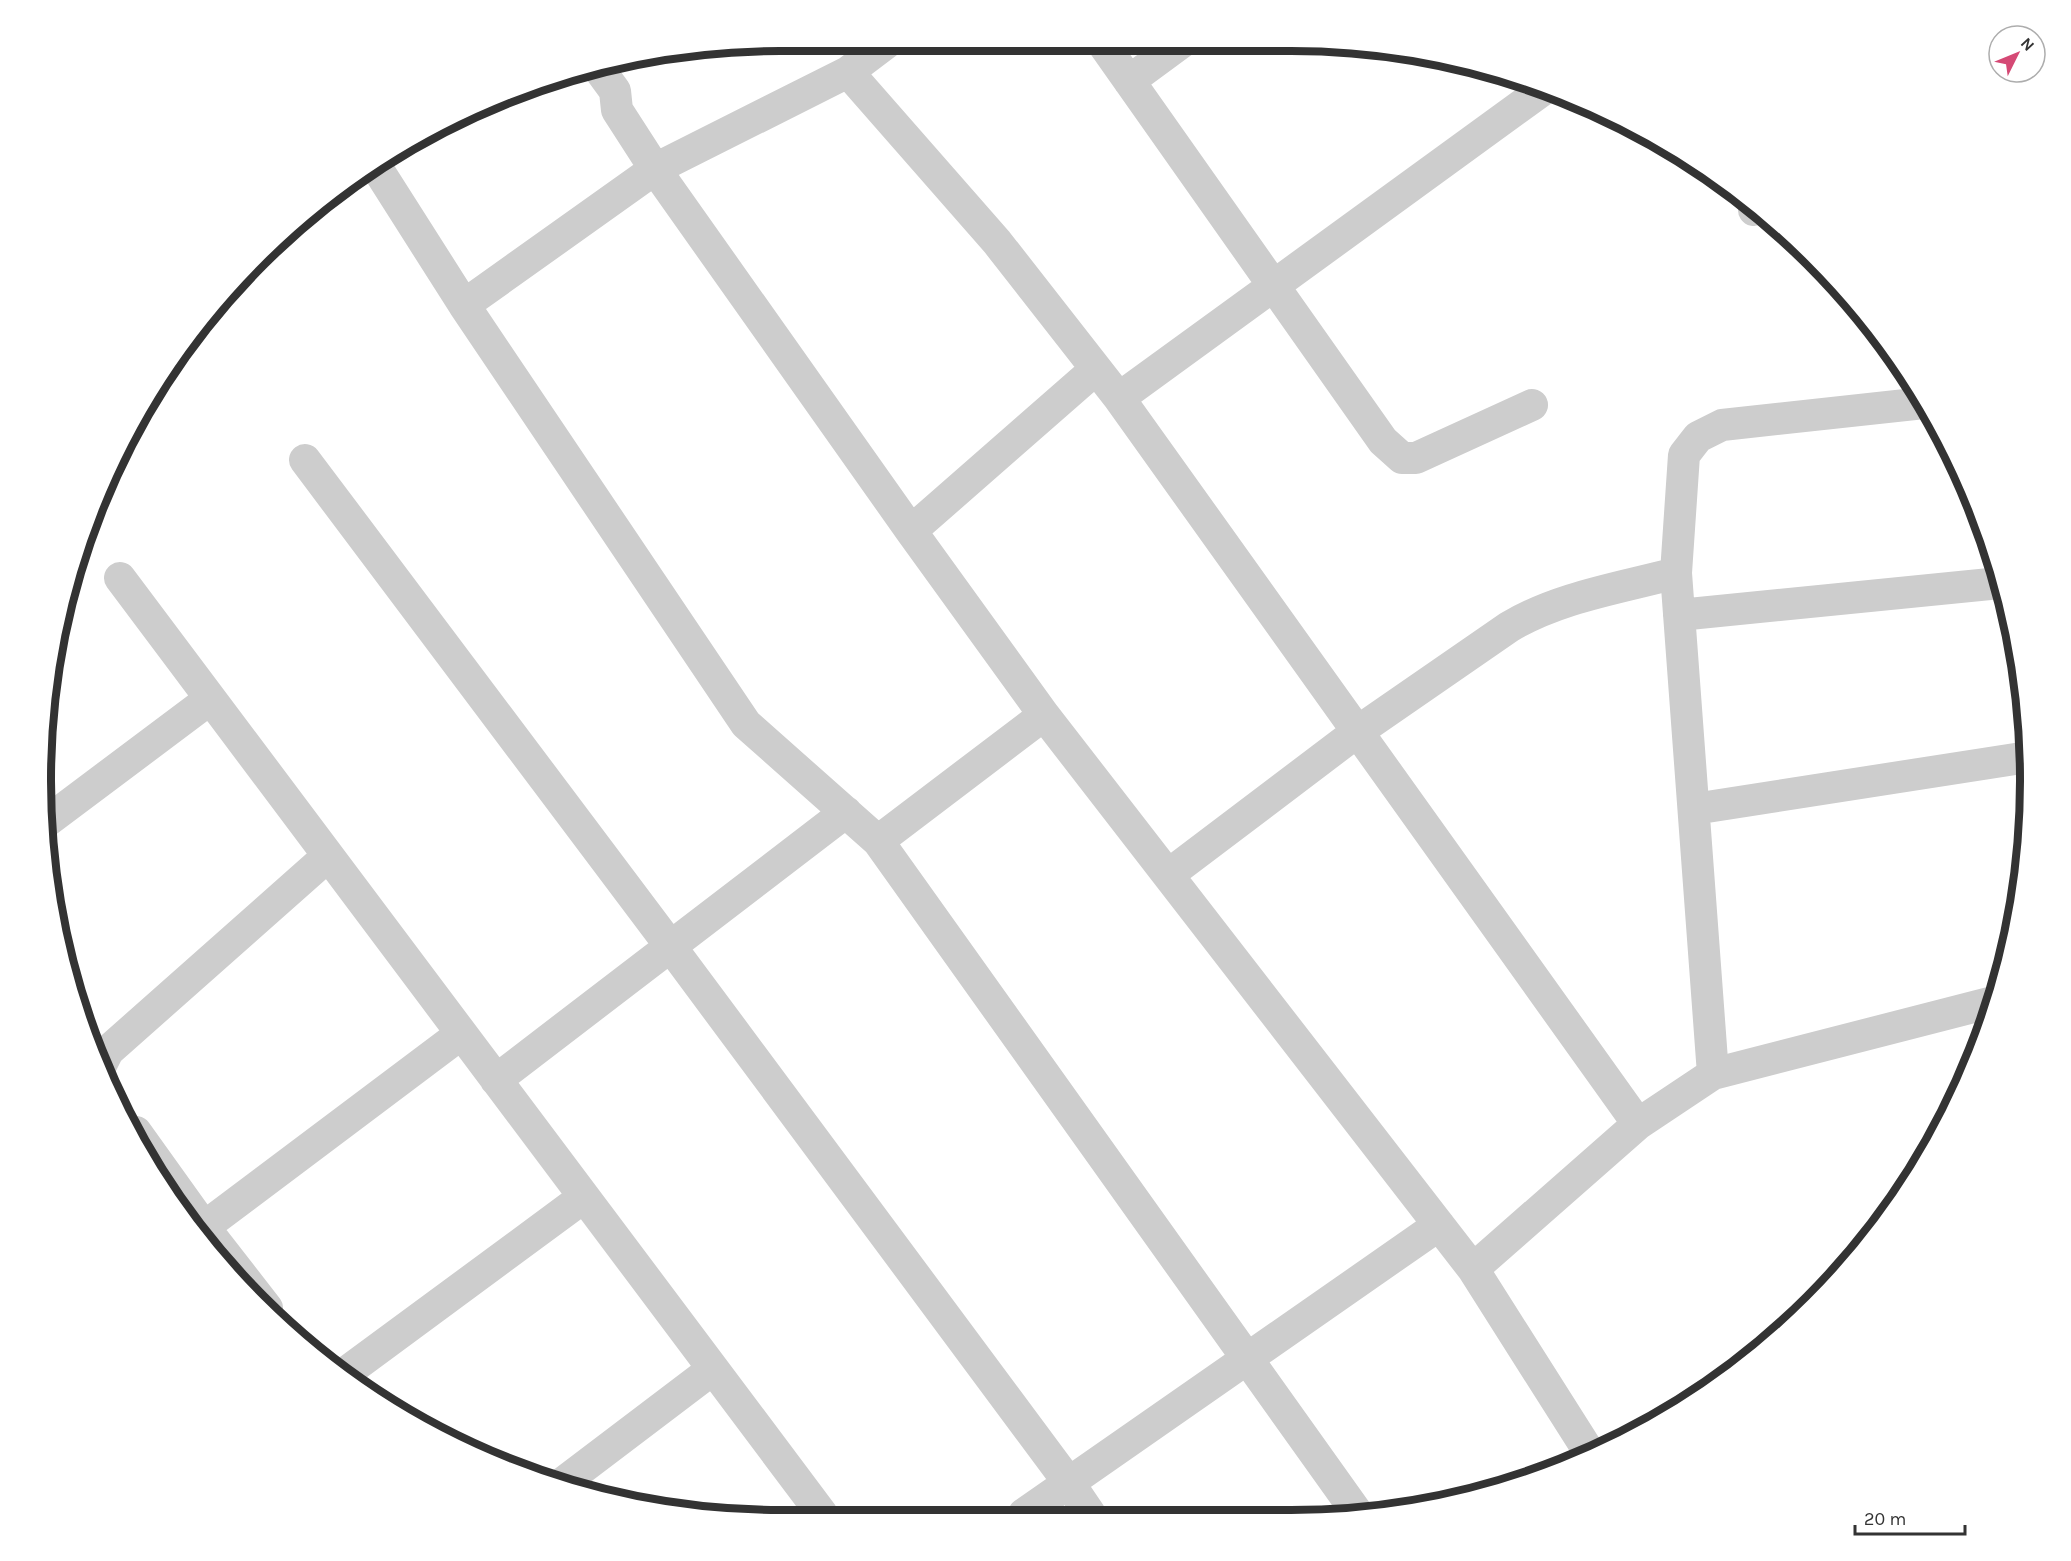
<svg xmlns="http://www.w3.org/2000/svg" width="2071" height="1561" viewBox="0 0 2071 1561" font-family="Karla,sans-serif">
<rect width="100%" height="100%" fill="#fff"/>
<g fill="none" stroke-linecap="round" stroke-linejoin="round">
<path stroke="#cdcdcd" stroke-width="32" d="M1101 41 1383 441 1402 458H1416L1532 405
M596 65 615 91 617 110 655 169 911 531 1044 715 878 841 746 724 464 305 655 169 848 72 997 242 1119 398 1544 89
M848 72 889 41
M1129 81 1182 42
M375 165 464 305
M1754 210 1757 208
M305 460 671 947 1069 1483 1090 1514
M911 531 1096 369
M120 578 822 1514
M1679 615 2000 583
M1044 715 1473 1269 1638 1124 1119 398
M1694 809 2028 757
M42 825 210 699
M878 841 1358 1514
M1168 875 1357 732 1509 627C1559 597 1620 588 1676 573
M102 1063 108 1051 328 856
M1713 1074 1676 573 1684 455 1698 437 1722 425 1924 403
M496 1080 846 812
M1638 1124 1713 1074 1993 1002
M136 1132 204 1227 267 1308
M204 1227 461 1034
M1473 1269 1591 1455
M344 1374 584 1197
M560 1485 713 1369
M1024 1514 1439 1225"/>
</g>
<path d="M0 0H2071V1561H0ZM780 51H1291A729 729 0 0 1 2020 780V781A729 729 0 0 1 1291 1510H780A729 729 0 0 1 51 781V780A729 729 0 0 1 780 51Z" fill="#fff" fill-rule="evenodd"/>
<path fill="none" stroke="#333" stroke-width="8" d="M780 51H1291A729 729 0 0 1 2020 780V781A729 729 0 0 1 1291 1510H780A729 729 0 0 1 51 781V780A729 729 0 0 1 780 51Z"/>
<g transform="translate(2017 54) rotate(47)"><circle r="28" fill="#ffffff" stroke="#adadad" stroke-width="1.5"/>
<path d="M0-4.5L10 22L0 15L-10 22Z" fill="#d54975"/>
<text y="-9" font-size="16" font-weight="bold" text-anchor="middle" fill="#333333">N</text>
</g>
<path d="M1855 1525v9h110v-9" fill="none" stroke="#333333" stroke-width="3"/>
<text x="1864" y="1525" font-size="18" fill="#333333" stroke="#ffffff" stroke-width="4.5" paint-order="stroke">20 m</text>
</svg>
